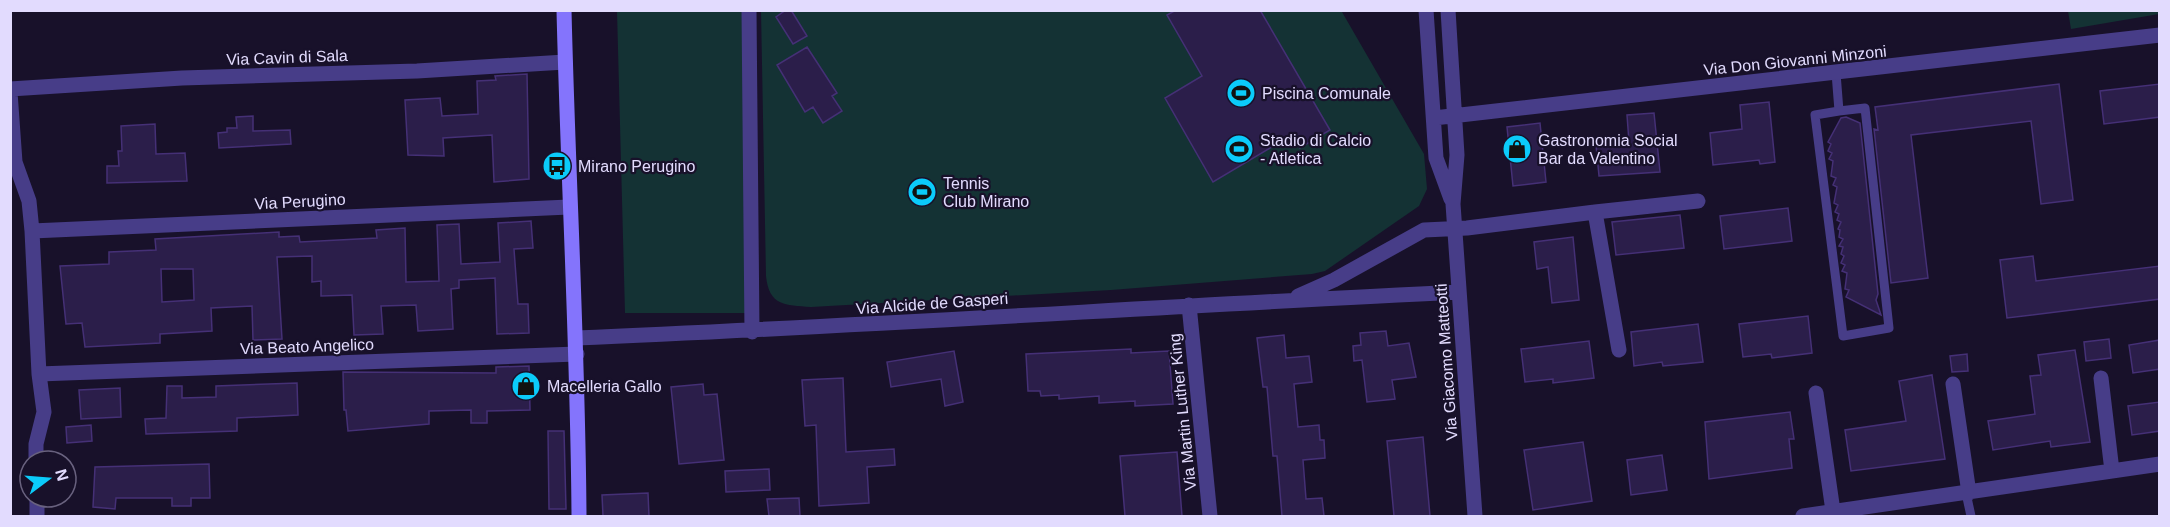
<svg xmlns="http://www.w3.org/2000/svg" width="2170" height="527" viewBox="0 0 2170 527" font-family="Arial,sans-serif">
<rect width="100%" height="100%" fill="#18112a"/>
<path fill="#143234" d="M2159 10V14L2071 29 2068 11Z
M617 11H746L752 313H625Z
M761 11H1345L1342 12 1424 154 1427 189 1419 206 1325 271 1312 274 1111 290 811 307C785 305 769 306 766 276Z"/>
<path fill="#2b1e4a" stroke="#453076" stroke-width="1.5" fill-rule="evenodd" d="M786 10H791L807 36 793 44 776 17Z
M1176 10H1260L1330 130 1300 148 1292 135 1213 182 1165 98 1202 76 1167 15Z
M807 47 837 93 832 96 842 111 823 123 813 107 805 112 777 65Z
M527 74 529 179 494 182 492 135 443 138 444 156 408 155 405 100 440 98 442 116 478 114 477 81 496 80 495 76Z
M2059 84 2073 200 2041 204 2031 121 1911 135 1928 278 1891 283 1874 129 1878 130 1875 107Z
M2160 84V117L2104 124 2100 91Z
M1769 102 1775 162 1760 164 1759 160 1713 165 1710 133 1742 129 1740 105Z
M1654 113 1660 172 1599 176 1596 145 1629 142 1627 115Z
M253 116V131L290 130 291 144 219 148 218 133 227 132V128H237L236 117Z
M1846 117 1860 123 1878 294 1876 300 1881 315 1846 297 1849 290 1845 289 1847 273 1842 271 1845 265 1841 263 1844 256 1841 254 1843 247 1839 246 1843 239 1839 237 1840 230 1838 229 1841 222 1837 220 1839 214 1835 212 1838 205 1834 203 1837 187 1833 185 1836 178 1831 176 1833 161 1829 159 1832 153 1828 151 1831 144 1828 142 1841 118Z
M1540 123 1546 182 1513 186 1507 127Z
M155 124 156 154 185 153 187 181 107 183V166H119L118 151H122L121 126Z
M1788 208 1792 241 1724 249 1720 216Z
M1680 215 1684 248 1616 255 1612 222Z
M531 221 533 248 514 249 518 304H528L529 333 497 334 495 278 459 280V288L451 289 453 329 418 331 416 305 381 306 383 334 354 335 352 295 321 296V281L312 282V256L277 257 282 339 253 340 252 306 211 308 212 331 160 334V343L85 347 82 323 66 324 60 266 109 264V252L156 250 155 239 279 232V237L299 236 300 242 377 238 376 230 405 228 406 282 439 281 437 225 459 224 461 264 500 262 498 223ZM161 269H193L194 300 162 302Z
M1573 237 1579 300 1552 303 1548 267 1537 269 1534 242Z
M2033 256 2036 281 2160 266V299L2007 318 2000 260Z
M1808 316 1812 353 1772 358 1771 354 1743 357 1739 324Z
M1698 324 1703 362 1663 366 1662 362 1634 366 1631 332Z
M1386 331 1388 346 1409 343 1416 377 1392 380 1395 399 1367 402 1362 360 1354 361 1353 346 1361 345 1360 333Z
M1284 335 1286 358 1309 356 1312 382 1294 384 1298 427 1319 425 1320 440H1324L1325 458 1303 460 1306 499 1322 498 1324 516H1282L1277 456H1273L1267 387H1263L1257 338Z
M2109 339 2111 358 2086 361 2084 342Z
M2160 340V369L2133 373 2129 345Z
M1589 341 1594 378 1553 383V379L1525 382 1521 349Z
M1131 349V353L1169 351 1173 404 1135 406V401L1099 403V396L1059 399V395L1041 396 1040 391H1028L1026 354Z
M2075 350 2090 442 2051 447 2050 441 1993 450 1988 421 2035 414 2030 376 2041 375 2038 355Z
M954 351 963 402 945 406 941 379 891 387 887 362Z
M1967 354 1968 371 1952 372 1950 356Z
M529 366 530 410 487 411V423H471V410L429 411V424L348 431 346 410H344L343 372 496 373V367Z
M1932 375 1945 459 1851 471 1845 430 1906 421 1899 381Z
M843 378 846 452 894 449 895 465 867 467 869 503 819 506 816 425 805 426 802 380Z
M297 383 298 415 237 418V431L146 434 145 419 166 418 167 386H182V398L216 397V386Z
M703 384 704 395 717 394 724 460 679 464 671 387Z
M120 388 121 417 81 419 79 390Z
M2160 402V431L2132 435 2128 406Z
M1790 412 1794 439H1789L1792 468 1709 479 1705 422Z
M91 425 92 441 67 443 66 427Z
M548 431H564L566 509H549Z
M1423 437 1430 516H1394L1387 441Z
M1583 442 1592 501 1533 510 1524 450Z
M1177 452 1182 516H1125L1120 456Z
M1662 455 1667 490 1631 495 1627 460Z
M209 464 210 498H191V506H172V498H116L115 509 93 507 95 467Z
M769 469 770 490 726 492 725 471Z
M648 493 649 516H603L602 495Z
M799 498 800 516H769L767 499Z"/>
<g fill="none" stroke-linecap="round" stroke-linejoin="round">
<path stroke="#473d88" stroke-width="9" d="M1836 73 1839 111 1865 108 1889 328 1843 336 1815 115 1839 111
M1966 493 1971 516"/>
<path stroke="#473d88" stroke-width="15" d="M749 10 752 332
M1426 10 1436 158 1451 199
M1448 10 1457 155 1453 204 1475 516
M10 89 182 78 417 71 565 62
M10 92 15 162 29 201 32 231 39 374 44 412 36 444V461
M1434 118 2160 35
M32 231 569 207
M1298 296 1334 280 1424 230 1467 228 1595 212
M1189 305 1210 516
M576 338C871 326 1165 306 1459 292
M1619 350 1595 212 1698 201
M39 374 577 354
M2101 378 2112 471
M1953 384 1969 493
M1816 393 1833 511
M37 497V516
M1803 516 2160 464"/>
<path stroke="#8474fc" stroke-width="15" d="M564 10C568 179 578 348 579 516"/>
</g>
<defs>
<g id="stadium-disc" transform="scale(1.5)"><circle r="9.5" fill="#0bcbfa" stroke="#18112a"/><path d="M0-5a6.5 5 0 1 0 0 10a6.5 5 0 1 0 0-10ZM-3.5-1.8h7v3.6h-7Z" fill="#111"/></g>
<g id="shop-disc" transform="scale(1.5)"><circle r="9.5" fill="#0bcbfa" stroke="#18112a"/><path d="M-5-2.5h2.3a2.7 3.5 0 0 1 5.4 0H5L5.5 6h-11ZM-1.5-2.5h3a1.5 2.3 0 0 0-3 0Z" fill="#111"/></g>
<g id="bus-disc" transform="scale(1.5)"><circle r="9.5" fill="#0bcbfa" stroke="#18112a"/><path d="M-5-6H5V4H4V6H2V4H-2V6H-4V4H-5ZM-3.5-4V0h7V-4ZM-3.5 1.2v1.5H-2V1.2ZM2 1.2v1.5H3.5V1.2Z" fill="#111"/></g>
</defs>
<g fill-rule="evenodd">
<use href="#stadium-disc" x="1241" y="93"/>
<use href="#stadium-disc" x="1239" y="149"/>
<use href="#shop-disc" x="1517" y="149"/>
<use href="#bus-disc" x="557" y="166"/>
<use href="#stadium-disc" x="922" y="192"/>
<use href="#shop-disc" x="526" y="386"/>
</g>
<g text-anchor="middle" stroke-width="4.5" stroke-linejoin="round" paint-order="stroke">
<g font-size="16" fill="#e2dbfe" stroke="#18112a">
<text transform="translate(287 57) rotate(-2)" y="6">Via Cavin di Sala</text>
<text transform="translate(1795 60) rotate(-6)" y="6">Via Don Giovanni Minzoni</text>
<text transform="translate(300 201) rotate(-3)" y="6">Via Perugino</text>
<text transform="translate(932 303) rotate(-4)" y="6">Via Alcide de Gasperi</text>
<text transform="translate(307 346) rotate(-2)" y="6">Via Beato Angelico</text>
<text transform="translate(1446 362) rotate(-94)" y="6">Via Giacomo Matteotti</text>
<text transform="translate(1182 412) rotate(-96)" y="6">Via Martin Luther King</text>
</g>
<g font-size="16" fill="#e2dbfe" stroke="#18112a" text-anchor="start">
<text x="1262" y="99">Piscina Comunale</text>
<text x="1260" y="146">Stadio di Calcio<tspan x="1260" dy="18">- Atletica</tspan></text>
<text x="1538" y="146">Gastronomia Social<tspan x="1538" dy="18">Bar da Valentino</tspan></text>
<text x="578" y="172">Mirano Perugino</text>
<text x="943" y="189">Tennis<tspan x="943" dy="18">Club Mirano</tspan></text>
<text x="547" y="392">Macelleria Gallo</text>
</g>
</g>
<rect width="2170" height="527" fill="none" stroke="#e2dbfe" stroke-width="24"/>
<g transform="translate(48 479) rotate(74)"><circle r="28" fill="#18112a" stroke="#69627f" stroke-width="1.5"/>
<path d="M0-4.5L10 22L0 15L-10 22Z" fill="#0bcbfa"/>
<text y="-9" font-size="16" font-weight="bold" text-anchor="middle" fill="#e2dbfe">N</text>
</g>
</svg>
